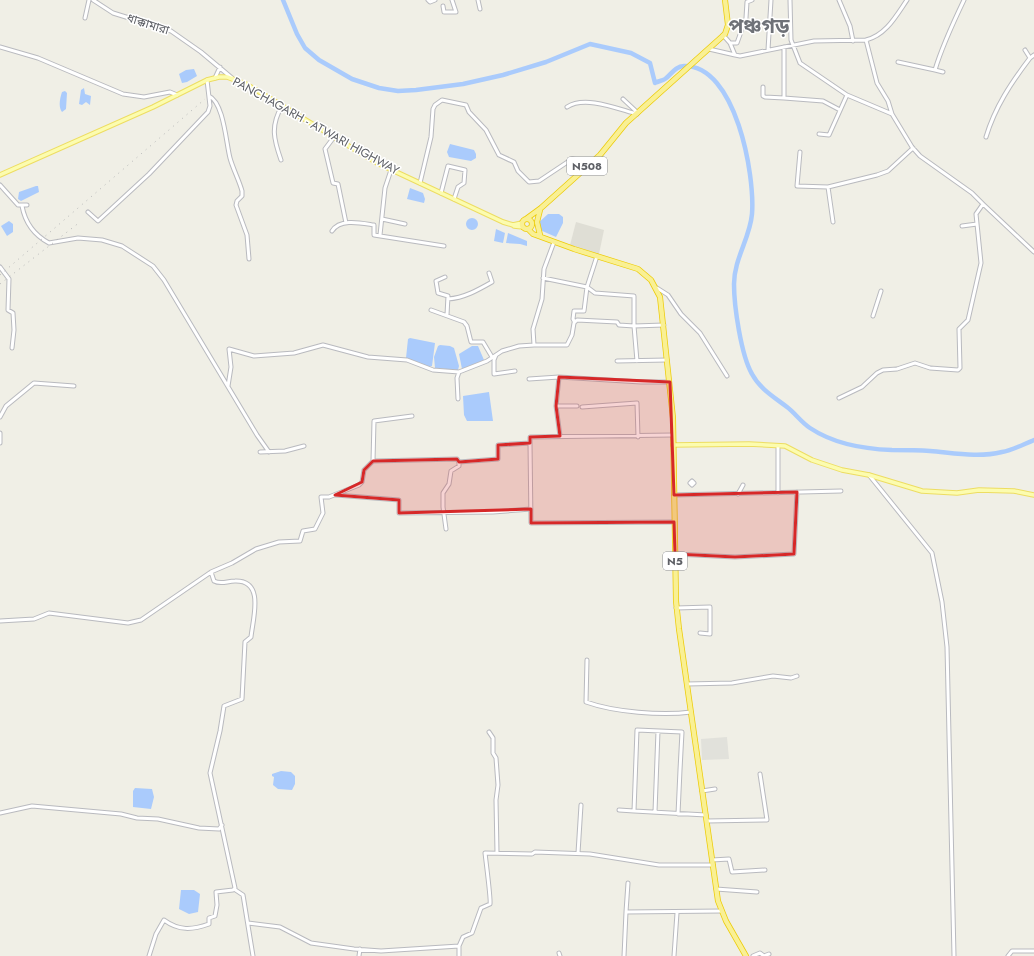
<svg xmlns="http://www.w3.org/2000/svg" width="1034" height="956" viewBox="0 0 1034 956" font-family="Jost,'Noto Sans Bengali',sans-serif">
<rect width="100%" height="100%" fill="#f0efe6"/>
<path fill="#e1e1db" d="M727 737 729 759 702 760 701 739Z"/>
<path fill="#dfded5" d="M576 222 604 230 599 254 570 245Z"/>
<path fill="#aacbfc" d="M194 69 197 76 187 82 182 83 179 74 186 70Z
M84 88 85 94 91 96 90 105 86 102 82 105 79 104 81 90Z
M65 91 67 93 66 109 62 112C58 107 60 98 62 92Z
M450 144 474 150 476 154V158L471 161 449 157 447 152Z
M36 186H38L39 192 21 201 18 199 19 192Z
M410 188 423 193 425 199 424 203 407 199Z
M548 214H559L563 217V223L556 237 540 230 537 224Z
M466 224a6 6 0 1 1 12 0a6 6 0 1 1-12 0Z
M9 221 13 224V232L7 236 1 226Z
M496 229 505 233 503 243 494 241Z
M508 233 527 241V246L520 244 506 243Z
M410 338 435 343 432 366 428 367 406 358 408 339Z
M440 345 450 346 454 348 459 366 458 370 435 368 434 357 438 346Z
M472 346H478L484 360 462 369 459 354Z
M489 392 493 421H467L464 415 463 396Z
M281 771 291 772 295 776V784L292 790 278 789 273 785 274 777 272 776V774Z
M135 788 152 789 154 797 151 809 133 807V791Z
M181 890H194L200 894 198 912 189 914 179 909Z"/>
<g fill="none" stroke-linecap="round" stroke-linejoin="round">
<path stroke="#aacbfc" stroke-width="4.5" d="M283 0 297 34 305 48 319 60 352 79 379 88 398 91 416 90 463 84 503 75 546 62 590 44 631 53 650 63 655 83C658 81 662 81 665 79 671 75 675 66 684 66 736 65 755 175 752 214 750 238 734 259 734 284 734 306 741 355 752 374 760 389 774 397 787 407 795 413 801 422 810 428 834 444 863 449 892 450 904 450 917 450 930 451 954 453 978 458 1002 452 1013 450 1024 444 1034 440"/>
<g stroke="#b9babf" stroke-width="5">
<path id="minor" d="M93 0 113 13 171 31 201 52 232 78
M428 0 430 2 435 0
M478 0 480 9
M790 0 791 40 800 63 847 95 829 135 819 134
M839 0 850 26 853 41
M443 6 444 12H456L452 0
M85 18 89 0
M723 35 730 43 735 55 740 56 814 41 866 40C886 35 896 16 907 0
M866 40 877 83 888 101 892 114
M730 43H737L746 18 747 2 752 0
M0 47 38 58 123 94 144 97 170 92 177 95
M784 47V98L823 101 840 110
M709 49 735 55
M768 50 771 0
M1025 50 1030 58 1034 55
M898 62 935 70
M943 72 935 70C942 46 953 23 964 0
M215 78 220 67
M763 87V96L765 97 784 98
M209 96C224 103 226 143 230 158 233 169 239 180 242 191V196L237 201 236 205 247 235 249 259
M623 99 638 113
M567 107C585 95 618 109 637 114
M334 137 325 149 333 183 338 184 346 223
M986 137C995 107 1011 83 1030 58
M800 152 797 186 828 187 877 175 888 171 913 148
M281 160C274 140 270 126 282 106
M420 183 431 137 433 109 435 105 442 100 466 105 469 112 486 130 499 155 514 162 518 171 529 182 539 181 572 159 579 160 586 168
M0 185 18 205H27
M828 187 833 222
M441 193 448 166 465 170 464 183 458 187 454 199
M983 204 1034 252
M22 206C25 222 34 235 49 243L78 238 102 240 122 246 153 266 164 280 257 435 269 452
M88 212 98 221 149 174 208 112 210 106 207 80
M382 219 405 224
M962 226 977 224
M332 231C340 218 361 223 374 225V235L444 246
M380 235 385 188 391 170
M597 256 587 287 595 293 634 296V326L664 325
M0 267 9 279 8 310 13 313 14 330 12 348
M445 277 436 281 438 293 448 296 447 315
M543 278 587 287 584 311H574L573 319 574 321
M657 288 668 295 681 314 700 333 727 376
M448 299C464 298 478 290 492 282L489 273
M431 310 464 322 467 326 471 342H483L492 357
M873 316 881 291
M534 345H567L572 335 574 323 577 320 617 322 619 325 634 326 637 361
M496 355 494 360V374L515 371
M617 361 667 360
M529 379 559 377
M228 386 231 367 229 349 254 356 294 353 323 345 368 357 407 360 433 370 459 372 487 361 502 351 519 346 534 345 533 329 542 299 544 269 554 242
M839 398 862 387 877 373 883 370 897 369 915 363 930 368 958 370 960 368 959 329 968 320 981 263 976 214 983 204 972 193 920 156 912 147 892 114 847 95
M458 399 457 378 459 372
M556 406H577
M582 407 637 403 638 437
M412 416 374 421 373 461 457 459 459 462 498 459V445L530 443V437L673 435
M0 417 6 406 34 383 74 386
M0 433V443
M560 436 556 406 559 377 641 382H669
M530 443 531 523 674 522
M260 452 285 451 304 446
M869 475 932 553 942 602 947 647 954 956
M692 481 694 483 692 485 690 483Z
M778 493V446
M738 494 743 485
M336 495 399 500V513L493 512 531 509
M674 495 841 491
M446 529 443 507V493L449 484 451 471 459 466V462
M675 554 735 557 794 554 797 492
M676 608 710 607V634L700 633
M0 621 34 619 49 613 128 623 141 620 211 572 232 563 256 549 279 542 300 541 303 531 315 529 323 513 321 497H329L359 485 362 482 364 470 373 461
M587 660 586 702C614 712 662 716 691 712
M687 684 732 683 773 676 791 678 797 676
M489 732 493 738V753L496 758 498 785 496 800 497 853
M680 770 682 732 637 730 634 811 706 815
M702 791 715 789
M619 810 634 811
M655 812 658 731
M0 813 32 806 121 814 137 818 158 819 199 828 219 829 222 825
M678 814 680 770
M707 821 767 820 760 774
M578 853 581 805
M712 860 729 859 732 872 765 870
M234 889 243 895 253 956
M716 889 757 892
M626 912 628 883
M248 923 280 927 311 943 354 949 381 951 459 946 463 937 472 933 481 908 490 904C491 901 486 861 485 853L532 854 535 852 590 854 659 865H713
M559 953 560 956
M149 956 156 934 164 920C179 931 192 930 209 924V918L215 916 217 905 216 892 233 890 235 888 210 773 220 731 224 706 242 699 245 642 251 637C253 618 265 580 235 581 227 581 221 585 214 581L211 572
M359 956 360 949
M459 956V946
M624 956 626 912 722 911
M674 956 677 913
M753 956 760 953 764 956 769 954
M1008 956 1012 951H1034"/>
</g>
<g stroke="#eddd62" stroke-width="5.5">
<path id="major" d="M0 175 153 107 207 80 219 77H227L246 84 377 163 503 222 513 225 522 223
M514 226 523 227
M673 445 749 444 785 446 812 460 842 470 869 475 922 491 957 493 979 490 1014 491 1034 495"/>
</g>
<g stroke="#edcc09" stroke-width="6">
<path id="highway" d="M522 224a5 5 0 1 1 10 0a5 5 0 1 1-10 0Z
M526 219 541 208 600 155 626 123 725 34 728 25 725 0
M528 229 533 234 574 249 638 269 651 280 660 297 673 418 676 601 679 629 718 901 726 921 746 956
M540 235 537 222 540 210"/>
</g>
<use href="#minor" stroke="#fff" stroke-width="3"/>
<use href="#major" stroke="#fcfcaf" stroke-width="3.5"/>
<use href="#highway" stroke="#f9f094" stroke-width="4.5"/>
<path stroke="#b6b7b7" stroke-width="1" stroke-dasharray="1 5" stroke-linecap="butt" d="M0 275 205 99
M0 284 80 222"/>
</g>
<path fill="#d62828" fill-opacity="0.2" stroke="#d62828" stroke-width="3" stroke-linejoin="round" d="M559 377 670 382 674 495 797 492 794 554 735 557 675 554 674 522 531 523V509L399 513V500L335 495 362 482 364 470 373 461 457 459 459 462 498 459V445L530 443V437L560 436 556 406Z"/>
<g text-anchor="middle" stroke-width="3" stroke-linejoin="round" paint-order="stroke">
<g fill="#fff" stroke="#8e9094" stroke-width="1">
<rect x="567" y="157" width="40" height="18" rx="3"/>
<rect x="663" y="552" width="24" height="18" rx="3"/>
</g>
<g font-size="11" font-weight="bold" fill="#5e6066">
<text x="587" y="170">N508</text>
<text x="675" y="565">N5</text>
</g>
<g font-size="12" fill="#5e6066" stroke="#fff">
<text transform="translate(148 24) rotate(18)" y="4">ধাক্কামারা</text>
<text transform="translate(316 126) rotate(29)" y="4">PANCHAGARH - ATWARI HIGHWAY</text>
</g>
<g font-size="20" font-weight="bold" fill="#6f7278" stroke="#fff">
<text x="759" y="33">পঞ্চগড়</text>
</g>
</g>
</svg>
